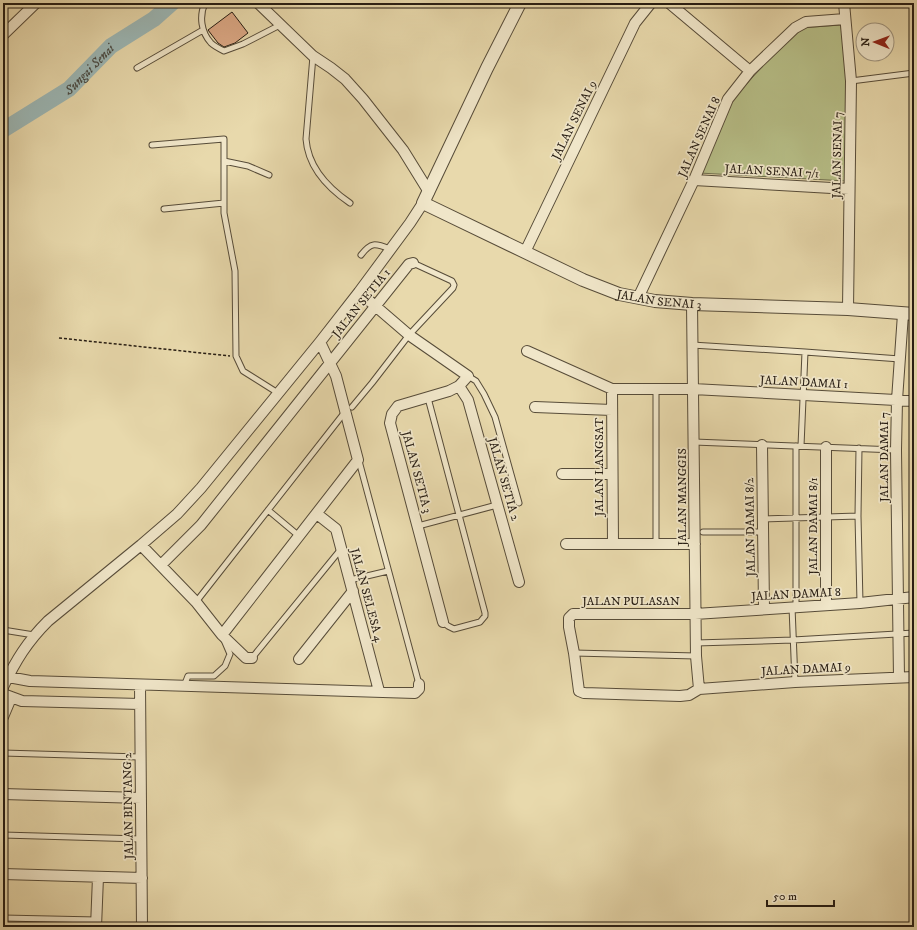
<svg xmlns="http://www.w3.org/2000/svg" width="917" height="930" viewBox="0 0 917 930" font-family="'IM FELL DW Pica',serif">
<rect width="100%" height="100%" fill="#e8d9ac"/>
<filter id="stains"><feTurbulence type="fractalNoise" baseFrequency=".005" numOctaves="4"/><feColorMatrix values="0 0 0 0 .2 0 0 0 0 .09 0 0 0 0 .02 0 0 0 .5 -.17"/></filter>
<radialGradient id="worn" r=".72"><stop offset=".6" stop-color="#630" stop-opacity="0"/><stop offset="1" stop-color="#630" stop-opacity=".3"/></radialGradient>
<path fill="#b7bf88" stroke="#6f6e4e" d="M841 25 847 82 846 181 699 173 733 99 761 68 800 28Z"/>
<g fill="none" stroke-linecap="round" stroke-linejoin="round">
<path stroke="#9cb7b5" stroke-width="16" id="s1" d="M3 130 69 89 111 46 154 19 172 3"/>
</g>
<path fill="#daa784" stroke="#271d13" d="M232 12 248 33 235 43 224 47 218 43 208 30Z"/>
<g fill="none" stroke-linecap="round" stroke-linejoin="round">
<g stroke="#574c39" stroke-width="7">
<path id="service" d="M205 3C199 16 201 32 211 43 214 46 220 49 224 51L243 44 280 25
M313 56 306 139C308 167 328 188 350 203
M137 68 203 30
M851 81 914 73
M152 145 224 139V213L235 271 236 356 243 371 278 393
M224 161 248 166 269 175
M164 209 224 203
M361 255C371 242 375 243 390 249
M692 345 805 352 900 359
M468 376 476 381 484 394 495 417 519 503
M656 389V544
M428 398 485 613V616L480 622 454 629 448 626 443 622
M352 407 372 383 409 335 453 288 454 285 452 281 413 263
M694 442 896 450
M796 446V607
M801 446 805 352
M859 448 858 516 860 603
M359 461 419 684
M268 510 299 536
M762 519 858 516
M418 526 497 505
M703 532H763
M350 580 388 571
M196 602 345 412
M792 607 795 682
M3 630 34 635
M696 643 793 640 914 633
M574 653 696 656
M252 658 341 549
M184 686 188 676H214L225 666 230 654 224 640
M3 753 140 757
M3 835 141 839
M3 918 97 920"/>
</g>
<g stroke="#574c39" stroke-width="12">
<path id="minor" d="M258 3 313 56 331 68 345 79 363 99 403 150 429 192
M669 3 750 71
M844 3 851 81 848 309
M3 35 36 3
M694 180 849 189
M525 252 635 23 651 3
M359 292 409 335 468 376 459 386 449 391 398 406 392 414 390 423 443 622
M638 298 694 180 728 99 750 71 795 28 806 22 845 19
M692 304 696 656 699 689
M527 351 612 389H693L914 401
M459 386 468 400 519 582
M612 389 613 544
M535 407 612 410
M762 445 764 608
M826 447V605
M562 474H612
M317 514 336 529 379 691
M566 544H695
M141 545 196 602 222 635 246 658H252
M161 565 201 525 409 264 413 263
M914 597 860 603 695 614H573L569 618V627L574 653 579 691 584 693 680 696 689 695 699 689 795 682 914 677
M222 635 358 460 336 376 320 342
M299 659 353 591
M3 676 30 681 415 693 419 689V684
M899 678 896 450 897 400 903 314
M140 685 142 927
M3 687C16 660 27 642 48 621L141 545 177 514 201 488 320 342 359 292 410 223 423 203
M3 694 22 701 140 704
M3 717 11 698
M3 794 141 798
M3 874 142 878
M96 927 98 877"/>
</g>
<g stroke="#574c39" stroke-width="14">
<g id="tertiary">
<path id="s2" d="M520 3 487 68 423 203 583 280 619 294 655 301 692 304 848 309 914 314"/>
</g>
</g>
<path stroke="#271d13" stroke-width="1.5" stroke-dasharray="3 2" stroke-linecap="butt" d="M59 338 230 356"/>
<use href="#service" stroke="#f0e6c9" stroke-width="5"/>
<use href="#minor" stroke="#f0e6c9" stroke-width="10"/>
<use href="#tertiary" stroke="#f0e6c9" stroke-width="12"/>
</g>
<g text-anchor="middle" stroke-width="3.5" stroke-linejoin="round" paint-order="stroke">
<g font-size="12" fill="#271d13" stroke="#f0e6c9">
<text transform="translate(574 120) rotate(-64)" y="4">JALAN SENAI 9</text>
<text transform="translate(699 137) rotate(-66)" y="4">JALAN SENAI 8</text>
<text transform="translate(837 155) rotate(-89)" y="4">JALAN SENAI 7</text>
<text transform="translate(772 171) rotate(3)" y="4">JALAN SENAI 7/1</text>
<text dy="4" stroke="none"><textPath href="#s2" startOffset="479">JALAN SENAI 3</textPath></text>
<text transform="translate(361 303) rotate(-51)" y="4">JALAN SETIA 1</text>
<text transform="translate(804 382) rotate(3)" y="4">JALAN DAMAI 1</text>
<text transform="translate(884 457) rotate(-90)" y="4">JALAN DAMAI 7</text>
<text transform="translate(599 467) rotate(-90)" y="4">JALAN LANGSAT</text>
<text transform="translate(417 472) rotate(75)" y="4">JALAN SETIA 3</text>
<text transform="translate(504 479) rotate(74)" y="4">JALAN SETIA 2</text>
<text transform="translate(682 497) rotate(-90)" y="4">JALAN MANGGIS</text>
<text transform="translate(813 526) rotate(-90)" y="4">JALAN DAMAI 8/1</text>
<text transform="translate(750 527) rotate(-91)" y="4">JALAN DAMAI 8/2</text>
<text transform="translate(796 594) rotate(-3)" y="4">JALAN DAMAI 8</text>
<text transform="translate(367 595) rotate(75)" y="4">JALAN SELESA 4</text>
<text x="631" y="605">JALAN PULASAN</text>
<text transform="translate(806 669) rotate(-3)" y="4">JALAN DAMAI 9</text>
<text transform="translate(128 806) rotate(-91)" y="4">JALAN BINTANG 2</text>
</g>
<g font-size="13" font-style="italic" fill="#4a4b44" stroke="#f0e6c9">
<text dy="5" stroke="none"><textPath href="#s1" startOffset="106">Sungai Senai</textPath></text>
</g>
</g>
<rect width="917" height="930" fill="none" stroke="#e8d9ac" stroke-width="16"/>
<rect x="4" y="4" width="909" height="922" fill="none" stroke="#271d13" stroke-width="2"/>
<rect x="8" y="8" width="901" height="914" fill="none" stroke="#271d13"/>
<g transform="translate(875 42) rotate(271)"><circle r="19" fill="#f0e6c9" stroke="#a09680"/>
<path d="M0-3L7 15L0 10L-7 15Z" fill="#8f2418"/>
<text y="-6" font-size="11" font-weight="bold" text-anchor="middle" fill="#271d13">N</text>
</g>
<path d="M767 900v6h67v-6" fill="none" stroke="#271d13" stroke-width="2"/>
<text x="773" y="900" font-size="12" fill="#271d13" stroke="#f0e6c9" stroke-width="3" paint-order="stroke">50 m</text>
<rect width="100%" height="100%" filter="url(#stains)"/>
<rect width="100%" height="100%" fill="url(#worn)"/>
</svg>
